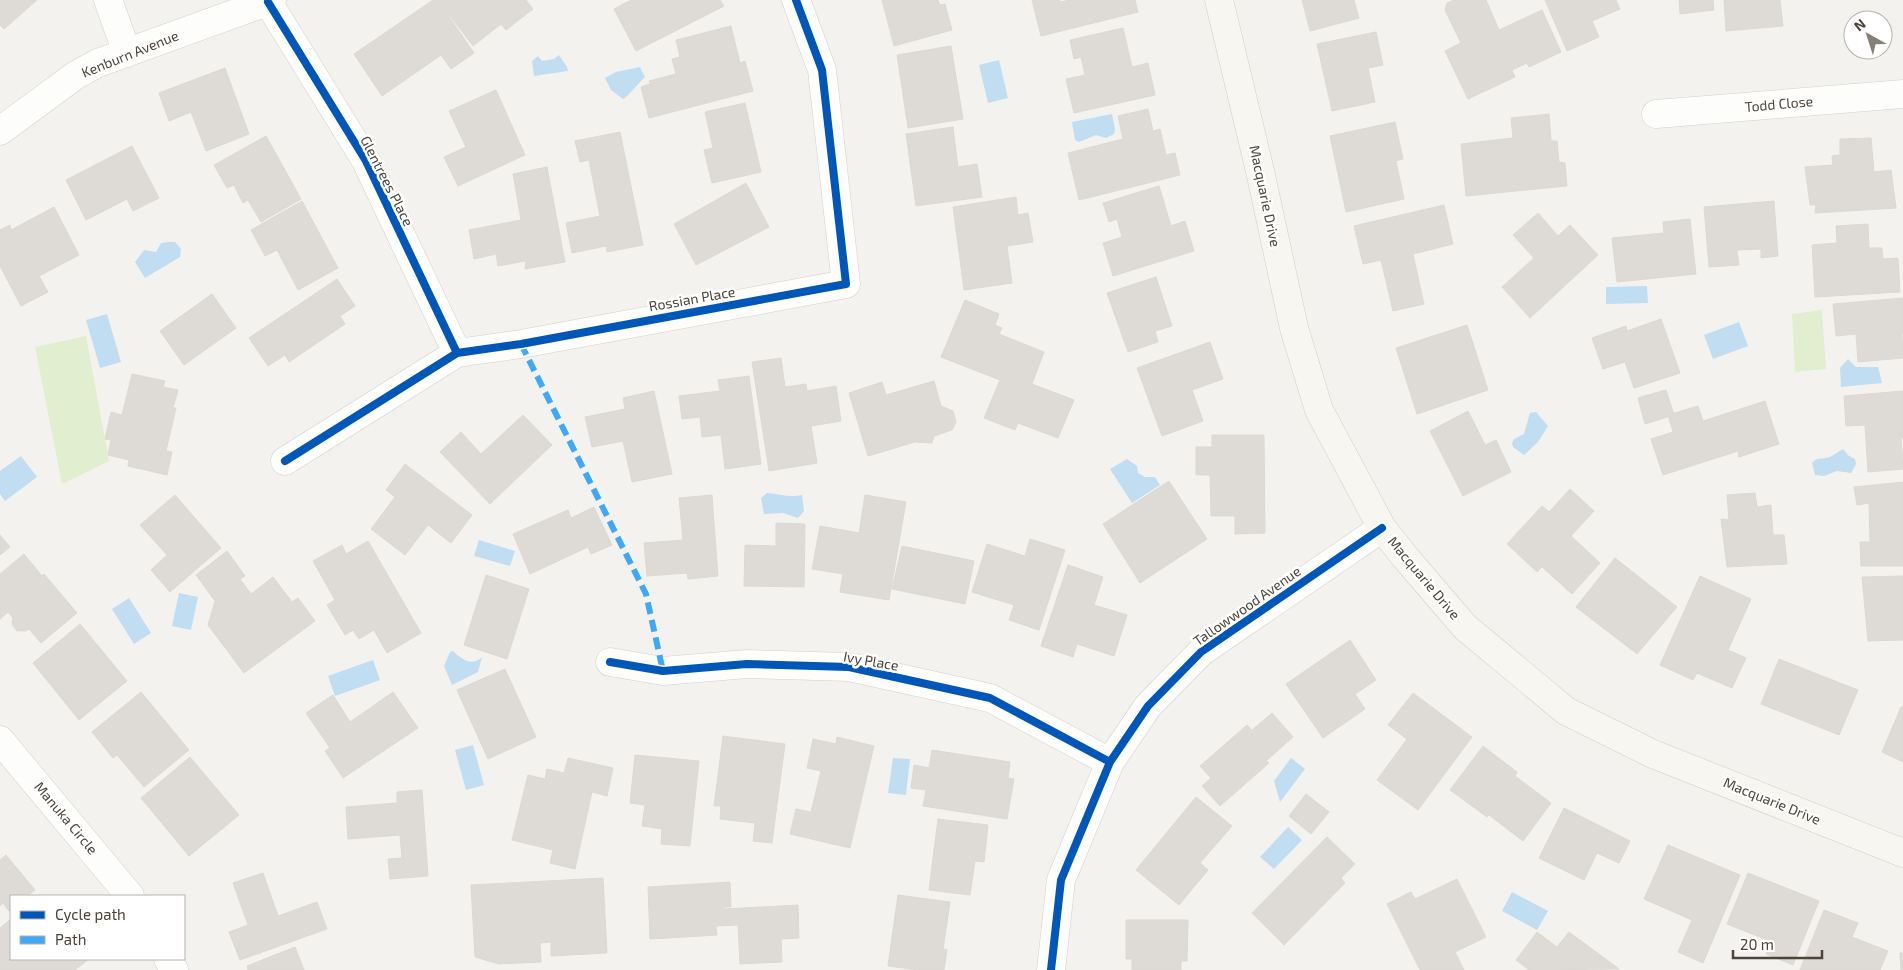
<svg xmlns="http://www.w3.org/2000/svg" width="1903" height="970" viewBox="0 0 1903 970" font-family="'Exo 2',sans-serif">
<rect width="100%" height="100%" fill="#f4f2ee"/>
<path fill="#e1eecf" d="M1822 310 1826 369 1795 372 1792 314Z
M86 336 109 461 62 484 35 347Z"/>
<path fill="#c0ddf1" d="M559 55 567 67 568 71 534 76 532 61 538 56 542 61 554 59Z
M999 60 1008 98 988 103 979 65Z
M640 67 645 77C638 83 630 95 623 99L611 90 605 78 616 72Z
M1112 114 1115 129 1114 134 1106 138 1096 135 1079 142 1075 140 1072 122Z
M168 242H175L181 249 180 257 145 278 135 262 144 250 156 252 161 243Z
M1647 286 1648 303 1606 304V287Z
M107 314 121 362 100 368 86 320Z
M1739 322 1748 346 1713 359 1704 335Z
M1848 359 1856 367H1878L1882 383 1841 387 1840 368Z
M1536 412 1548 426 1538 442 1524 455 1513 447 1512 443 1514 439 1524 434 1530 413Z
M1843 449 1849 456 1855 459 1856 464 1851 473 1837 471 1824 476 1815 475 1812 463C1818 456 1824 460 1832 456 1836 454 1839 451 1843 449Z
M21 456 37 477 5 501 0 494V471Z
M1127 459 1137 466 1138 473 1145 477H1155L1160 485 1132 503 1110 469Z
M767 493C779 494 790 498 802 495L804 511 798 518 783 513 764 514 761 498Z
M479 540 515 551 510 566 474 556Z
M179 593 198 597 191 630 172 626Z
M129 598 151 633 134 644 112 609Z
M453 651C461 659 472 667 482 657L478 672 452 685 444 666 450 652Z
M373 660 380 680 335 696 328 676Z
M473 745 484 785 466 790 455 750Z
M893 758 910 759 906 795 888 793Z
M1291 758 1305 769 1280 802 1274 781Z
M1288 827 1302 840 1274 869 1260 857Z
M1512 892 1548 911 1537 930 1502 911Z"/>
<path fill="#dedbd6" stroke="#dcd9d4" d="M0 0H37L4 29 0 25Z
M433 0H438L474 53 451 69 441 55 382 96 354 54Z
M438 0H526L533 9 506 30 501 24 473 46Z
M631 0H720L724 6 636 51 614 9Z
M882 0H938L940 5 945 4 952 30 894 46Z
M1032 0H1060V2L1070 0H1135L1138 12 1041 36Z
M1302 0H1354L1359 18 1310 31Z
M1454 0H1486L1499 30 1542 10 1561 52 1529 67 1527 63 1512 70 1515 77 1468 99 1445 51 1461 43 1445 10 1447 3Z
M1545 0H1616L1620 9 1592 21 1599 37 1567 51Z
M1679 0H1713L1714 10 1680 14Z
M1724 0H1780L1783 26 1726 31Z
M731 26 740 63 745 61 753 91 649 118 641 87 650 84 649 81 676 74 672 59 680 57 676 40Z
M1123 28 1132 67 1148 63 1155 95 1074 113 1066 79 1085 75 1081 57 1074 59 1070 40Z
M1376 32 1383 65 1368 68 1375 102 1332 111 1317 44Z
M951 46 963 119 908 128 897 55Z
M225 68 249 134 206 151 191 112 169 121 159 93Z
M496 90 525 155 458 186 444 157 466 147 449 111Z
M745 103 761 172 712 183 704 150 713 148 705 112Z
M1148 109 1153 131 1160 129 1166 155 1175 153 1180 175 1079 200 1068 153 1123 139 1118 116Z
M1549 114 1551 141H1557L1559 162 1565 163 1567 186 1466 196 1461 144 1513 138 1511 118Z
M1395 122 1403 159 1396 161 1404 199 1346 212 1330 136Z
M953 127 958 167 977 164 982 197 916 206 906 134Z
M620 132 643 245 607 252 606 246 572 253 566 223 600 216 589 160 580 162 575 141Z
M266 136 301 199 261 222 248 200 243 203 234 185 227 188 214 165Z
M1871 138 1874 172 1891 170 1896 208 1815 213 1816 205H1810L1805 167 1833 165 1832 156 1840 155V139Z
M132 146 159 198 133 211 127 199 86 220 66 180Z
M547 167 565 262 525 269 526 261 498 266 496 254 474 259 469 230 521 220 513 174Z
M746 183 769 227 696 265 674 224Z
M1159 186 1171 226 1185 221 1194 251 1113 276 1103 243 1122 237 1117 219 1109 222 1103 203Z
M1016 197 1018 215 1028 213 1033 242 1007 246 1012 283 964 290 953 207Z
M302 201 338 268 298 290 277 250 265 256 251 230Z
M1774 201 1778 256 1761 258V249L1737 250 1739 265 1709 267 1704 207Z
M1444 205 1453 244 1413 254 1424 304 1393 311 1381 260 1363 264 1354 226Z
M54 207 79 255 39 276 48 292 21 306 0 266V230L10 225 11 230Z
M1538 213 1558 236 1570 225 1598 255 1530 318 1502 287 1534 258 1513 235Z
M1690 219 1696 274 1617 282 1612 238 1664 233 1663 222Z
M1868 224 1869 248H1882L1883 259 1898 258 1900 292 1815 297 1812 245 1837 243 1836 226Z
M1156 277 1172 326 1155 331 1158 342 1128 352 1107 293Z
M337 279 355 306 340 316 345 324 289 362 285 355 268 366 249 338Z
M212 294 236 328 184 365 160 331Z
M1903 298V333L1902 334 1903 358 1858 362 1856 334 1836 336 1833 304Z
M965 300 999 314 995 325 1002 328 999 334 1044 352 1032 384 1074 400 1058 438 1018 423 1015 430 984 418 1000 380 941 357Z
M1661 319 1680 373 1634 388 1625 362 1603 369 1592 338 1626 326 1627 331Z
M1467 325 1488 390 1417 414 1396 348Z
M1210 342 1223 379 1192 390 1203 421 1162 436 1137 368Z
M781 358 785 387 806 384 807 391 836 386 841 421 811 426 817 463 769 471 752 362Z
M132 374 165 381 163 387 178 390 173 408H176L166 451 172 452 167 475 128 466 129 460 108 455 111 440 105 439 111 412 122 415Z
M749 376 761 464 725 469 721 435 702 437 700 417 682 419 679 396 720 391 718 380Z
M934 381 941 406 953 411 956 422 952 430 934 436 932 443 915 442 868 456 849 393 882 382 886 395Z
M1666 390 1674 415 1645 424 1638 398Z
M654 391 672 474 632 482 623 441 592 447 585 417 625 409 623 398Z
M1903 391V438H1901L1903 469 1868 472 1865 425 1846 426 1844 396Z
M1765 401 1779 444 1739 457 1738 451 1663 475 1651 439 1673 432 1668 415 1698 406 1703 421Z
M1468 411 1485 445 1496 440 1511 472 1463 496 1430 431Z
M523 415 552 445 490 504 440 452 461 432 481 454Z
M1212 435H1264L1265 533 1235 534V516H1211L1210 475H1196V447H1212Z
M405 464 472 515 451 543 428 525 405 555 371 529 395 497 386 490Z
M1169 481 1207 539 1140 583 1103 524Z
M1903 482V566H1861L1860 542H1870L1869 503 1857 505 1854 487Z
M1570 489 1594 511 1571 536 1600 563 1572 594 1542 567 1537 572 1507 544 1542 506 1549 512Z
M1755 493 1757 507 1771 505 1773 535H1784L1787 564 1727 567 1721 519 1729 520 1727 495Z
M175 495 221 548 170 592 151 570 167 555 140 525Z
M712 495 718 576 688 579 687 573 647 576 644 543 683 540 679 498Z
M865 495 906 502 889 600 840 592 843 574 812 569 820 526 859 533Z
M594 507 612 545 591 554 588 547 530 574 513 534 568 510 571 518Z
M776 523 805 524 804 587 744 586 745 545 776 546Z
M0 535 10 547 0 555Z
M1030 539 1065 550 1039 630 1009 620 1014 605 972 592 987 544 1025 556Z
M368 541 421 633 387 653 374 630 359 639 353 630 345 635 327 605 335 600 313 561 342 545 346 554Z
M902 546 974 561 965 604 892 589Z
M227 551 245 576 240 579 251 594 273 577 292 602 298 598 315 621 244 673 208 625 215 601 196 575Z
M24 554 42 576 44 574 77 613 41 643 29 629 26 631H17L12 624 13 618 8 612 0 619V574Z
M1615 558 1677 607 1637 654 1576 607Z
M1068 565 1103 577 1094 605 1127 615 1114 656 1077 644 1073 657 1041 646Z
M486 575 529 589 507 659 464 645Z
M1700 576 1751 599 1728 650 1746 658 1732 688 1697 673 1693 680 1660 665Z
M1903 576V640L1868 641 1862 577Z
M80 624 127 681 79 720 33 663Z
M1350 640 1376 680 1355 694 1365 709 1323 738 1286 684Z
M1779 659 1858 690 1839 735 1761 704Z
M505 669 536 737 488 759 457 690Z
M141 692 189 750 144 787 117 755 113 758 92 732Z
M393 692 418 728 343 778 325 751 330 748 306 713 333 695 350 722Z
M1413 693 1472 737 1418 810 1377 780 1407 739 1388 725Z
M1901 707H1903V762L1882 752Z
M1272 713 1293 737 1266 761 1269 763 1220 806 1202 786 1211 778 1200 766 1247 725 1252 730Z
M723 736 785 744 772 843 753 841 755 823 720 819 721 806H714Z
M837 737 874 746 850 848 790 834 796 809 811 812 821 771 807 768 813 739 836 744Z
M1483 746 1517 772 1515 776 1551 803 1523 841 1489 815 1487 817 1450 790Z
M932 750 1010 762 1008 778 1014 779 1007 819 923 806 926 790 911 788 914 765 929 768Z
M635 755 699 761 690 846 661 844 662 829 642 826 645 805 630 803Z
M190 757 239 815 189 856 141 798Z
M568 758 613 768 607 796 592 792 575 869 550 863 553 850 512 840 528 775 545 779 547 769 564 773Z
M422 790 428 876 390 879 388 859 402 858 400 835 348 839 346 807 397 803V792Z
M1306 794 1329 812 1311 834 1289 816Z
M1196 797 1232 826 1200 863 1208 870 1179 905 1136 870Z
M1564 808 1630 841 1619 863 1597 853 1584 880 1539 858Z
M938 819 988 825 984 862 975 861 970 895 929 890Z
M1327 837 1355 864 1341 878 1345 883 1284 945 1252 913Z
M1668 845 1740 875 1703 963 1678 952 1692 920 1644 899Z
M6 855 35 890 27 896H11V909L9 911 3 903 0 906V860Z
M263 873 278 916 317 902 327 929 240 960 229 932 248 925 233 883Z
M1748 873 1819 901 1793 965 1766 954 1770 941 1727 924Z
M603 878 607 953 551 956V942L540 943 541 962 499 964 475 957 471 885Z
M1457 879 1486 937 1455 952 1464 970H1420L1387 904 1411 892 1415 899Z
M730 882 731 907H724V909L798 905 799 938 781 939 782 962 740 964 738 925 716 926 717 935 650 939 648 887Z
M898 895 950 902 943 949 947 950 944 970H918L888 966Z
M1824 910 1858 923 1852 937 1888 951 1880 970H1800Z
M11 919V959H89L75 970H0V928Z
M1126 920H1188L1187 961H1181V970H1132V959H1126Z
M1537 932 1557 947 1569 932 1619 969 1529 970 1516 960Z
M295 947 304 970H248L247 966Z
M1900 953H1903V970H1901Z"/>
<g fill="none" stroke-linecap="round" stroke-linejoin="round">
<g stroke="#d2d0cb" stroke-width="29">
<path id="street" d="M108 0 127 53
M268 2 366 161 457 353
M1656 114 1903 94
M0 131 76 75 98 63 272 0
M285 461 457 353 521 344 846 284 822 70 796 0
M610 662 663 671 747 664 849 667 990 698 1110 762
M0 740 130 896
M168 959 174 970
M1051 970 1061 880 1110 762 1148 706 1201 652 1382 528"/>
</g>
<g stroke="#d3cfc5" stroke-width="29">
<path id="secondary" d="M1219 0 1260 171 1294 328 1319 410 1382 528 1405 557 1465 627 1566 711 1653 754 1903 853"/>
</g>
<use href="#street" stroke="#fdfdfc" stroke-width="28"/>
<use href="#secondary" stroke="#f7f6f1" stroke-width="28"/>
<path stroke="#3fa9f5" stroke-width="6" stroke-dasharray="12 6" stroke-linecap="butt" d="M521 344 646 594 663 671"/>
<g stroke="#fff" stroke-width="11">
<path id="cycleway" d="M268 2 366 161 457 353
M285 461 457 353 521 344 846 284 822 70 796 0
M610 662 663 671 747 664 849 667 990 698 1110 762
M1051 970 1061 880 1110 762 1148 706 1201 652 1382 528"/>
</g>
<use href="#cycleway" stroke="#0057b8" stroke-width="8"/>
</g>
<g text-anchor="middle" stroke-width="5" stroke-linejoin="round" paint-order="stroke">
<g font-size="14" fill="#4b4439" stroke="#fff">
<text transform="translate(130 54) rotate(-22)" y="5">Kenburn Avenue</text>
<text transform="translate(1779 104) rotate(-5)" y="5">Todd Close</text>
<text transform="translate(387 181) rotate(63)" y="5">Glentrees Place</text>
<text transform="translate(1265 196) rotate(78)" y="5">Macquarie Drive</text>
<text transform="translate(692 299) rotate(-10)" y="5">Rossian Place</text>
<text transform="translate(1424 578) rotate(50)" y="5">Macquarie Drive</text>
<text transform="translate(1247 606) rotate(-35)" y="5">Tallowwood Avenue</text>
<text transform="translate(871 661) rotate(10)" y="5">Ivy Place</text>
<text transform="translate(1772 801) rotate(22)" y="5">Macquarie Drive</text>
<text transform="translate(66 818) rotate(50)" y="5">Manuka Circle</text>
</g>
</g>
<rect x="10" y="895" width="175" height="65" fill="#ffffff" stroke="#b7b4b0"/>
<rect x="20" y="911" width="25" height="8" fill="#0057b8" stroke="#b7b4b0"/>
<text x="55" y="920" font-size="15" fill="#4b4439">Cycle path</text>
<rect x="20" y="936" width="25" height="8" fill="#3fa9f5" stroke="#b7b4b0"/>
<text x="55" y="945" font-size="15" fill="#4b4439">Path</text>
<g transform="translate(1868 35) rotate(321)"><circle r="24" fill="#ffffff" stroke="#b7b4b0"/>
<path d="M0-4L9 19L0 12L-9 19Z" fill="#868178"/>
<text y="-8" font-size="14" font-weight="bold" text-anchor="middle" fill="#4b4439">N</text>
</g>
<path d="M1733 950v8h89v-8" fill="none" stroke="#4b4439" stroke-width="2.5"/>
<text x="1740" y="950" font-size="15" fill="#4b4439" stroke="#ffffff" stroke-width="4" paint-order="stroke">20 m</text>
</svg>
